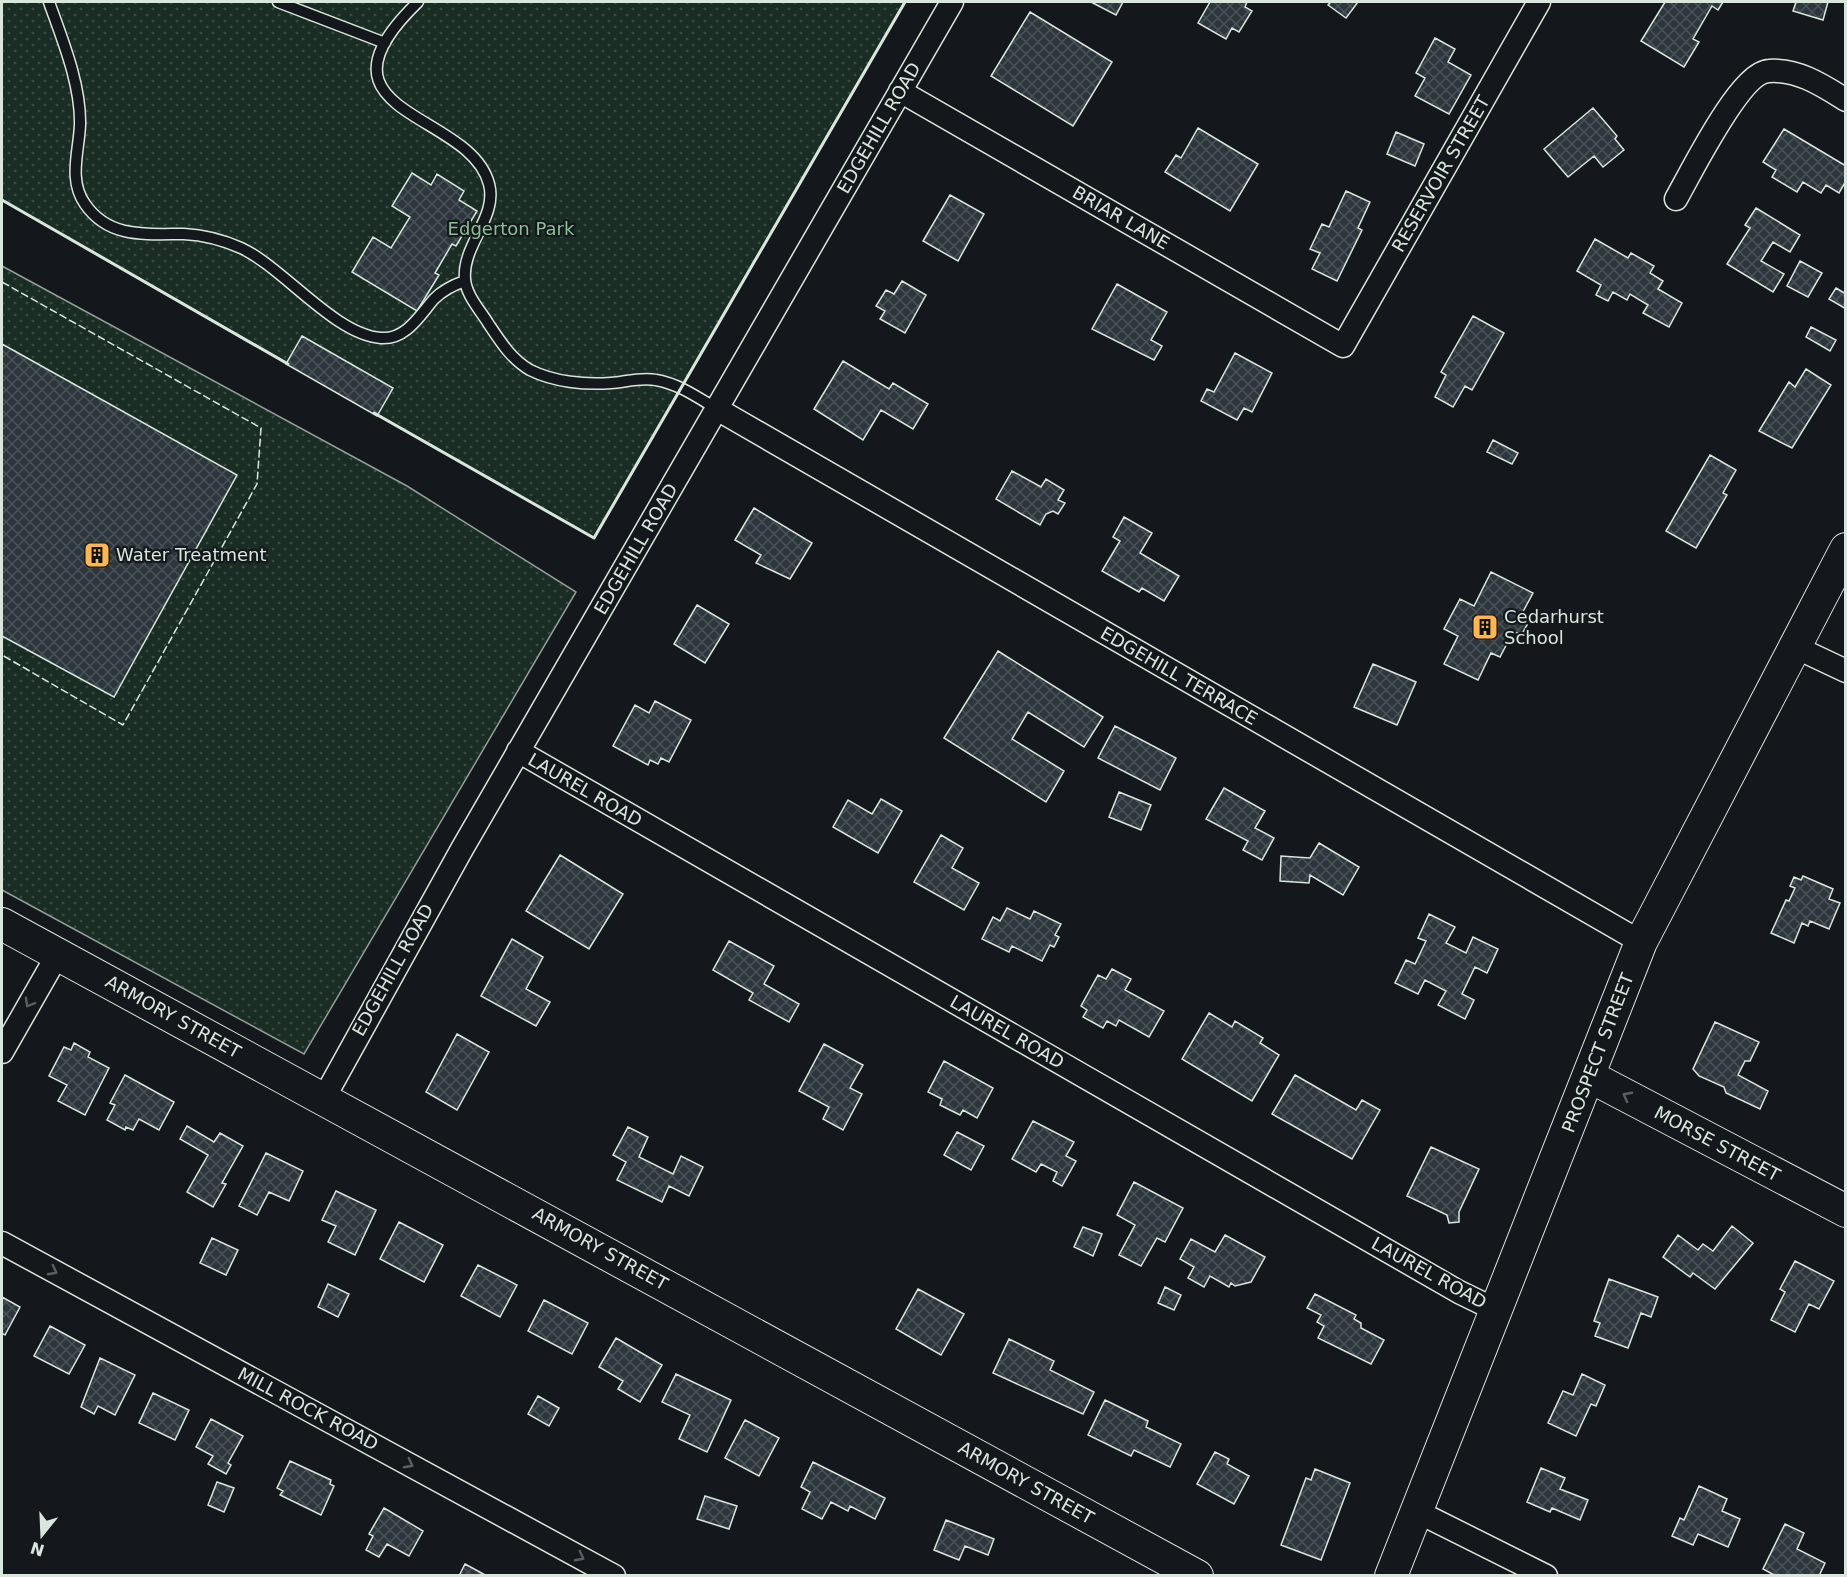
<svg xmlns="http://www.w3.org/2000/svg" width="1847" height="1577" viewBox="0 0 1847 1577" font-family="'DejaVu Sans',sans-serif">
<defs>
<pattern id="park-dots" width="8" height="8" patternUnits="userSpaceOnUse" patternTransform="scale(1.5)"><rect width="8" height="8" fill="#1a2d24"/><path d="M2 2h.1M6 6h.1" fill="none" stroke="#3b4b43" stroke-width="1.8" stroke-linecap="round"/></pattern>
<pattern id="building-cross-hatch" width="8" height="8" patternUnits="userSpaceOnUse" patternTransform="scale(1.5)"><rect width="8" height="8" fill="#2c363c"/><path d="M0 0l8 8M0 8l8-8" fill="none" stroke="#4a5358"/></pattern>
</defs>
<rect width="100%" height="100%" fill="#14181c"/>
<path fill="url(#park-dots)" stroke="#939e99" stroke-width="1.5" d="M2 2H905L594 538 2 200Z
M2 266 407 486 576 592 304 1054 2 890Z"/>
<path fill="url(#building-cross-hatch)" stroke="#d8e6dc" stroke-width="1.5" d="M1091 2H1123L1116 15Z
M1210 2H1247L1245 7 1252 11 1239 32 1232 28 1226 39 1198 23Z
M1331 2H1358L1346 18 1328 5Z
M1665 2H1723L1718 10 1712 6 1693 39 1699 42 1684 67 1641 41Z
M1796 2H1828L1823 20 1793 11Z
M1030 12 1112 62 1073 126 991 76Z
M1435 38 1455 49 1448 62 1471 75 1449 114 1415 96 1425 78 1416 73Z
M1593 108 1617 136 1615 139 1624 150 1603 167 1594 156 1568 177 1544 149Z
M1198 128 1258 164 1230 211 1165 172 1176 155 1181 158Z
M1784 129 1846 166V181L1839 193 1826 185 1821 193 1803 182 1797 192 1772 177 1776 170 1763 162Z
M1396 132 1424 144 1415 166 1387 154Z
M412 173 431 185 437 174 464 191 459 200 477 211 456 246 452 244 435 273 439 275 417 311 352 272 373 237 391 248 410 217 392 206Z
M1346 191 1370 202 1358 228 1362 230 1337 281 1312 269 1320 253 1310 249 1322 224 1329 227Z
M950 195 984 214 958 261 923 241Z
M1756 208 1800 235 1790 252 1773 242 1761 261 1784 274 1773 292 1727 264 1750 228 1745 225Z
M1595 239 1628 258 1631 253 1654 266 1650 273 1663 281 1658 289 1682 303 1669 327 1643 313 1648 305 1630 294 1627 300 1613 292 1608 301 1596 295 1601 285 1577 271Z
M1800 261 1822 273 1808 297 1787 286Z
M902 281 926 295 905 333 880 319 885 311 876 306 886 290 894 294Z
M1117 284 1167 312 1151 340 1162 346 1154 360 1092 329Z
M1836 288 1846 294V309L1829 299Z
M1473 316 1504 333 1472 390 1465 386 1453 407 1435 397 1446 375 1441 372Z
M1811 327 1836 340 1830 351 1806 337Z
M302 336 393 388 377 416 286 364Z
M2 344 237 475 114 697 2 636Z
M1235 353 1272 373 1252 412 1244 408 1237 420 1201 401 1207 389 1214 392Z
M843 361 889 389 893 383 928 404 913 429 881 410 863 440 814 409Z
M1806 369 1831 385 1792 448 1759 431 1789 382 1795 387Z
M1493 440 1518 453 1512 464 1487 452Z
M1710 455 1736 470 1723 493 1727 495 1696 548 1666 531Z
M1012 471 1041 487 1046 479 1064 490 1058 500 1065 503 1058 514 1053 511 1046 514 1040 525 996 499Z
M754 508 812 543 790 579 756 563 761 555 735 540Z
M1124 517 1152 533 1140 553 1179 576 1164 601 1142 588 1139 592 1102 571 1120 541 1113 537Z
M1491 572 1533 593 1519 619 1527 625 1522 634 1513 632 1500 657 1491 653 1478 680 1444 664 1458 636 1444 629 1460 599 1474 606Z
M697 605 729 624 705 663 674 644Z
M998 651 1103 717 1084 747 1028 712 1012 739 1064 771 1046 802 944 738Z
M1373 664 1416 682 1397 725 1354 707Z
M655 701 691 720 669 762 661 758 658 764 650 760 648 765 613 746 635 705 649 713Z
M1115 726 1176 758 1160 790 1098 758Z
M1224 788 1265 811 1255 828 1274 838 1262 860 1243 850 1248 841 1206 819Z
M1119 792 1151 805 1141 830 1109 817Z
M881 799 902 811 878 853 833 827 848 800 872 814Z
M941 835 963 848 952 868 979 883 964 910 914 882Z
M1319 843 1359 867 1343 895 1310 875 1309 883 1280 881 1281 856 1310 858Z
M560 855 623 894 589 949 526 911Z
M1803 876 1833 889 1829 899 1840 903 1829 929 1810 921 1808 926 1802 923 1794 943 1771 933 1786 900 1789 901 1795 888 1790 886 1794 877 1801 880Z
M1007 908 1030 919 1034 911 1061 924 1055 935 1059 937 1054 947 1050 945 1042 961 1012 946 1009 952 982 939 993 917 1000 921Z
M1429 914 1455 927 1446 943 1466 953 1473 937 1498 949 1487 973 1475 967 1462 994 1474 1000 1465 1019 1438 1005 1446 991 1425 980 1418 994 1395 983 1406 960 1415 964 1426 941 1418 938Z
M512 939 543 957 526 989 550 1002 536 1026 481 996Z
M729 941 774 966 764 984 799 1004 789 1022 749 1000 753 993 713 970Z
M1112 969 1131 979 1125 990 1164 1011 1149 1037 1119 1020 1116 1026 1107 1021 1103 1028 1083 1017 1087 1010 1081 1006 1098 975 1106 979Z
M1209 1013 1232 1027 1235 1021 1263 1038 1260 1043 1279 1055 1252 1101 1182 1059Z
M1715 1022 1759 1042 1750 1061H1745L1738 1075 1768 1091 1760 1109 1726 1093 1724 1087 1699 1076 1693 1069Z
M457 1034 489 1052 457 1110 426 1092Z
M74 1043 90 1052 88 1057 109 1068 85 1115 58 1101 67 1085 49 1076 64 1047 71 1050Z
M824 1044 863 1065 850 1088 862 1094 843 1130 823 1119 829 1107 799 1091Z
M944 1061 993 1088 977 1118 963 1110 960 1115 940 1105 942 1099 928 1092Z
M125 1075 174 1102 159 1130 139 1119 133 1130 126 1127 125 1130 107 1120 115 1105 110 1103Z
M1295 1075 1356 1110 1362 1100 1380 1110 1352 1159 1272 1114Z
M1033 1121 1074 1142 1066 1156 1076 1161 1062 1186 1053 1181 1057 1172 1041 1164 1036 1172 1012 1159Z
M187 1126 214 1142 220 1133 243 1146 222 1183 226 1184 213 1207 187 1192 208 1155 180 1139Z
M628 1127 648 1137 639 1157 673 1174 681 1156 703 1167 689 1196 669 1186 662 1202 617 1180 626 1162 613 1155Z
M957 1132 984 1146 971 1170 944 1155Z
M1431 1147 1479 1169 1459 1212V1222L1449 1223 1447 1215 1407 1196Z
M266 1153 303 1171 289 1201 269 1192 257 1215 239 1206Z
M1134 1182 1183 1208 1165 1242 1157 1238 1141 1266 1119 1255 1135 1225 1117 1215Z
M336 1191 376 1210 355 1255 328 1242 336 1226 322 1220Z
M399 1222 443 1245 424 1282 380 1259Z
M1732 1226 1753 1243 1715 1289 1693 1273 1690 1277 1663 1257 1678 1235 1698 1250 1703 1244 1713 1251Z
M1083 1227 1102 1234 1093 1256 1074 1247Z
M1225 1235 1265 1257 1251 1282 1235 1286 1231 1283 1229 1287 1210 1276 1204 1287 1188 1278 1194 1267 1180 1259 1191 1239 1215 1252Z
M212 1238 238 1250 226 1275 200 1263Z
M1795 1261 1834 1281 1819 1309 1809 1304 1795 1332 1771 1320 1785 1292 1780 1289Z
M478 1265 517 1285 500 1317 461 1296Z
M1609 1279 1658 1297 1651 1317 1641 1313 1628 1348 1595 1336 1600 1323 1594 1321Z
M328 1284 349 1294 338 1317 318 1307Z
M1165 1287 1181 1295 1174 1310 1158 1303Z
M918 1289 964 1314 941 1355 896 1329Z
M1315 1294 1356 1315 1354 1319 1361 1323V1328L1384 1340 1371 1364 1318 1338 1324 1326 1317 1322 1321 1315 1307 1308Z
M2 1297 20 1307 5 1335 2 1333Z
M544 1300 588 1323 572 1354 528 1331Z
M50 1326 85 1345 69 1374 34 1356Z
M616 1338 662 1365 640 1402 618 1389 623 1381 599 1367Z
M1009 1339 1054 1361 1050 1370 1094 1392 1083 1414 993 1373Z
M100 1358 135 1375 115 1415 98 1406 94 1414 81 1407Z
M676 1374 731 1400 707 1452 679 1439 690 1415 662 1402Z
M1582 1374 1605 1385 1596 1406 1591 1404 1576 1436 1548 1423 1563 1391 1573 1395Z
M153 1393 189 1410 175 1440 139 1423Z
M538 1396 559 1408 549 1426 528 1414Z
M1105 1400 1148 1421 1146 1427 1181 1444 1170 1467 1134 1450 1131 1456 1088 1435Z
M211 1419 243 1436 228 1463 231 1465 226 1474 208 1464 213 1456 196 1447Z
M745 1420 779 1438 759 1476 725 1458Z
M1215 1452 1229 1459 1227 1464 1249 1476 1234 1504 1197 1484Z
M290 1461 331 1480 330 1484 334 1486 321 1515 280 1495 283 1491 277 1488Z
M813 1462 885 1498 875 1519 850 1506 848 1511 831 1502 822 1519 802 1509 810 1492 801 1487Z
M1541 1468 1565 1478 1560 1489 1588 1500 1580 1520 1552 1508 1550 1512 1527 1502Z
M1315 1469 1350 1483 1321 1560 1281 1545 1306 1478 1311 1480Z
M217 1482 234 1488 224 1512 208 1505Z
M1699 1486 1727 1499 1722 1511 1740 1519 1728 1547 1698 1534 1693 1545 1672 1536 1680 1518 1684 1520Z
M705 1496 737 1506 729 1529 697 1519Z
M384 1508 423 1531 409 1556 387 1544 379 1557 366 1550 373 1536 369 1534Z
M946 1520 994 1539 988 1555 965 1546 959 1560 934 1550Z
M1785 1524 1804 1533 1797 1549 1825 1563 1819 1576H1776L1763 1569Z
M465 1564 487 1576H459Z"/>
<g fill="none" stroke-linecap="round" stroke-linejoin="round">
<g stroke="#d8e6dc" stroke-width="13">
<path id="service" d="M49 2C62 39 81 84 80 125 79 151 68 180 85 204 109 239 147 234 184 234 204 235 223 240 241 248 284 268 335 335 381 338 406 340 420 315 434 299 443 290 453 285 465 281
M278 2 385 43
M418 2C300 116 470 110 489 184 498 217 462 245 465 279 466 295 480 310 488 323 500 341 511 359 530 370 554 382 585 385 611 383 625 382 641 377 656 380 679 384 697 397 717 409"/>
</g>
<g stroke="#d8e6dc" stroke-width="25">
<path id="minor" d="M900 91 1343 346 1539 2
M1676 199C1691 173 1740 72 1769 71 1798 69 1822 85 1846 100
M717 409 1641 942
M1793 646 1846 671
M518 751 1459 1292 1496 1310
M2 1052 58 954
M324 1098 462 849 952 2
M2 1243 614 1576
M1416 1511 1546 1576"/>
</g>
<g stroke="#d8e6dc" stroke-width="34">
<path id="secondary" d="M2 924 1197 1576
M1589 1076 1846 1211
M1391 1576 1641 942 1846 549"/>
</g>
<use href="#service" stroke="#14181c" stroke-width="10"/>
<use href="#minor" stroke="#14181c" stroke-width="22"/>
<use href="#secondary" stroke="#14181c" stroke-width="32"/>
<path stroke="#d8e6dc" stroke-width="1.5" stroke-dasharray="8 3" stroke-linecap="butt" d="M2 282 261 428 257 484 123 725 2 655"/>
<path stroke="#d8e6dc" stroke-width="3" d="M2 200 288 364
M374 413 594 538 905 2"/>
</g>
<defs><path id="oneway-chevron" d="M-2-3.5L2.5 0L-2 3.5" fill="none" stroke-width="1.6" stroke-linecap="round" stroke-linejoin="round" transform="scale(1.5)"/></defs>
<g stroke="#59605f">
<use href="#oneway-chevron" transform="translate(29 1003) rotate(120)"/>
<use href="#oneway-chevron" transform="translate(1627 1096) rotate(-152)"/>
<use href="#oneway-chevron" transform="translate(53 1271) rotate(28)"/>
<use href="#oneway-chevron" transform="translate(409 1464) rotate(28)"/>
<use href="#oneway-chevron" transform="translate(580 1557) rotate(28)"/>
</g>
<defs>
<g id="building-square" transform="scale(1.35)"><rect x="-9" y="-9" width="18" height="18" rx="4" fill="#ffb74d" stroke="#14181c"/><path d="M-4-6H4V6H1V3H-1V6H-4ZM-2.5-4.3h1.7v1.8h-1.7ZM.8-4.3h1.7v1.8H.8ZM-2.5-1h1.7V.8h-1.7ZM.8-1h1.7V.8H.8Z" fill="#111"/></g>
</defs>
<g fill-rule="evenodd">
<use href="#building-square" x="97" y="555"/>
<use href="#building-square" x="1485" y="627"/>
</g>
<g text-anchor="middle" stroke-width="4.5" stroke-linejoin="round" paint-order="stroke">
<g font-size="18" fill="#d8e6dc" stroke="#14181c">
<text transform="translate(879 128) rotate(-60)" y="6">EDGEHILL ROAD</text>
<text transform="translate(1441 174) rotate(-60)" y="6">RESERVOIR STREET</text>
<text transform="translate(1121 218) rotate(30)" y="6">BRIAR LANE</text>
<text transform="translate(636 549) rotate(-60)" y="6">EDGEHILL ROAD</text>
<text transform="translate(1179 676) rotate(30)" y="6">EDGEHILL TERRACE</text>
<text transform="translate(585 790) rotate(30)" y="6">LAUREL ROAD</text>
<text transform="translate(393 970) rotate(-61)" y="6">EDGEHILL ROAD</text>
<text transform="translate(173 1017) rotate(29)" y="6">ARMORY STREET</text>
<text transform="translate(1007 1032) rotate(30)" y="6">LAUREL ROAD</text>
<text transform="translate(1598 1053) rotate(-69)" y="6">PROSPECT STREET</text>
<text transform="translate(1717 1144) rotate(28)" y="6">MORSE STREET</text>
<text transform="translate(600 1249) rotate(29)" y="6">ARMORY STREET</text>
<text transform="translate(1429 1273) rotate(29)" y="6">LAUREL ROAD</text>
<text transform="translate(308 1409) rotate(28)" y="6">MILL ROCK ROAD</text>
<text transform="translate(1026 1483) rotate(29)" y="6">ARMORY STREET</text>
</g>
<g font-size="18" fill="#8ac095" stroke="#14181c">
<text x="511" y="235">Edgerton Park</text>
</g>
<g font-size="18" fill="#d8e6dc" stroke="#14181c" text-anchor="start">
<text x="116" y="561">Water Treatment</text>
<text x="1504" y="623">Cedarhurst<tspan x="1504" dy="21">School</tspan></text>
</g>
</g>
<rect width="1847" height="1577" fill="none" stroke="#d8e6dc" stroke-width="6"/>
<g transform="translate(42 1535) rotate(198)" stroke="#14181c" stroke-width="4.5" paint-order="stroke">
<path d="M0-4.5L10 22L0 15L-10 22Z" fill="#d8e6dc"/>
<text y="-9" font-size="16" font-weight="bold" text-anchor="middle" fill="#d8e6dc">N</text>
</g>
</svg>
